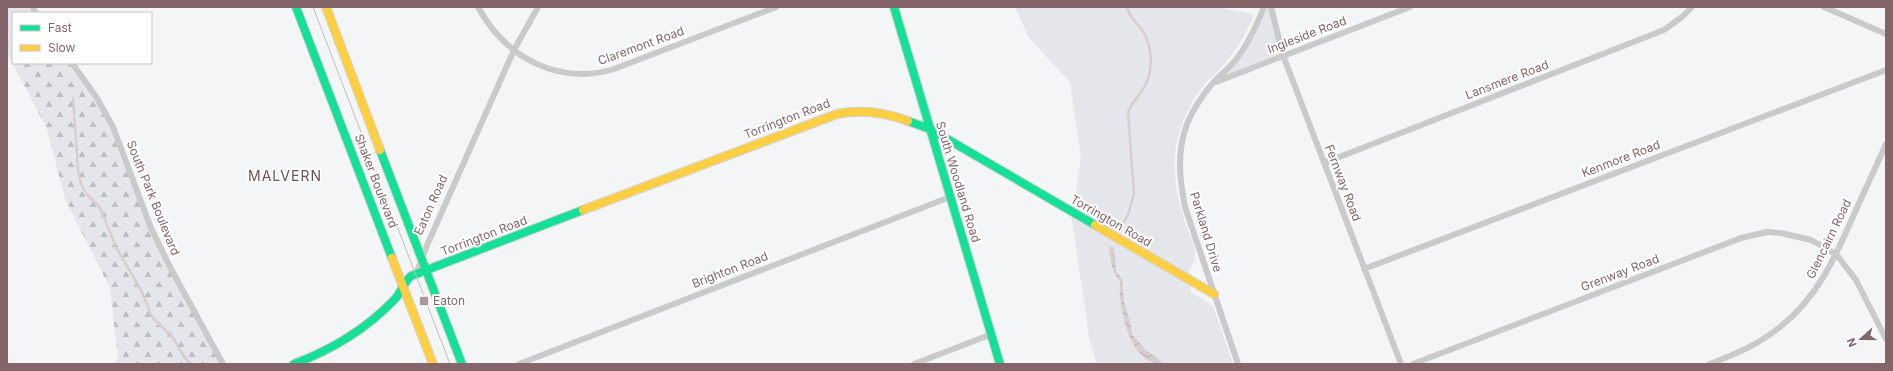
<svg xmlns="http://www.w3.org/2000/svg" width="1893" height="371" viewBox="0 0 1893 371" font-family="Inter,sans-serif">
<defs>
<pattern id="forest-firs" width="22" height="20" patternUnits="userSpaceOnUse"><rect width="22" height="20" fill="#e5e6eb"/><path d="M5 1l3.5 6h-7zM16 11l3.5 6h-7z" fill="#bfbec2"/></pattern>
<pattern id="water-waves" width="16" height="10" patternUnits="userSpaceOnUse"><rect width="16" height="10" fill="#d8cdd1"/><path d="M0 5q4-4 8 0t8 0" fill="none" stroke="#b5aaae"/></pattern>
</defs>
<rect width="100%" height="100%" fill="#f4f5f6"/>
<path fill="#e5e6eb" d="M1015 7H1217L1254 14C1247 33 1237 49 1224 64 1216 74 1205 82 1198 93 1187 110 1177 132 1175 153 1173 177 1178 202 1186 225 1189 234 1195 243 1195 254 1195 260 1193 265 1189 270L1191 292 1213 306 1233 364H1096L1089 336 1072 220 1081 158 1070 82 1029 38Z
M1264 7H1271L1283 55 1212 83 1233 63Z"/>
<path fill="url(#forest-firs)" d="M7 7H33L36 13H13V63H72L113 127 151 228 223 364H115L118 357 110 288 65 199 47 129 7 53Z"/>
<path fill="url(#water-waves)" d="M1110 247H1114L1116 271 1122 279 1124 302 1131 325 1132 334 1145 349 1159 359 1163 364C1132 364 1123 322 1120 297 1119 292 1121 286 1120 282 1119 279 1116 277 1115 274 1111 267 1110 255 1110 247Z"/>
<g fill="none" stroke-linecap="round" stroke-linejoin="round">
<path stroke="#d8cdd1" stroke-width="2.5" d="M73 97 78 170 81 184 87 195 97 204 101 210 116 247 142 292 152 317 173 338 185 358 191 364
M1119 231 1128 215 1134 194 1128 112C1132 103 1138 97 1143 89 1153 74 1153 51 1145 35 1140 24 1129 19 1127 7
M1110 248 1111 255"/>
<g stroke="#d4d2d3" stroke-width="10">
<path id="fast" d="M296 7 392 258
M894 7 1000 364
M908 121 930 129 1095 225
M380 150 462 364
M294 364C331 350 365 330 393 301 401 294 403 283 411 276L583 210"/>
</g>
<g stroke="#d4d2d3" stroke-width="10">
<path id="slow" d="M326 7 380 150
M583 210 837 114C862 109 884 112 908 121
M1095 225 1214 294
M392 258 433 364"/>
</g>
<path stroke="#cbcaca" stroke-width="6" d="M33 7 36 13
M478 7C505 57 558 86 614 69L776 7
M1271 7 1283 55 1401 364
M1824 7 1886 34
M72 63 97 98 113 127 151 228 170 267 223 364
M1216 82 1410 7
M1324 163 1664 30 1682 17 1692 7
M1364 269 1886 70
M416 274 428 243 514 50 538 7
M519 364 950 197
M914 364 992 334
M1238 364 1185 207C1180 181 1177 156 1185 130 1190 114 1202 95 1213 83 1219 76 1227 70 1233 63 1247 47 1256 27 1264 7
M1413 364 1741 238 1767 232 1781 233 1811 240 1836 254 1856 280 1886 339
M1710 364C1736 354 1759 344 1780 327 1816 299 1834 260 1852 219 1863 194 1875 169 1886 144"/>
<use href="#fast" stroke="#16e098" stroke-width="8"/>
<use href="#slow" stroke="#ffcf43" stroke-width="8"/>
<path stroke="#c3bfc0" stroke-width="1" d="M313 7 450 364"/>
</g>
<rect fill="#ab979b" stroke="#fff" stroke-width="1.5" x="419" y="296" width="10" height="10" rx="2"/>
<g text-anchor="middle" stroke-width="4" stroke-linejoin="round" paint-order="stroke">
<g font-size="12" fill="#84656a" stroke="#fff">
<text transform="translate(1307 35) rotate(-21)" y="4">Ingleside Road</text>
<text transform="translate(641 46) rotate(-20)" y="4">Claremont Road</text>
<text transform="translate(1507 80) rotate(-21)" y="4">Lansmere Road</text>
<text transform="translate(787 119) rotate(-21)" y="4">Torrington Road</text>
<text transform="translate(1621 159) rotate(-21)" y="4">Kenmore Road</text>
<text transform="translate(376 181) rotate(69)" y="4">Shaker Boulevard</text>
<text transform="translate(958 182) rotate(73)" y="4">South Woodland Road</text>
<text transform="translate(1343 183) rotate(69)" y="4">Fernway Road</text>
<text transform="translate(153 198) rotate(68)" y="4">South Park Boulevard</text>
<text transform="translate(431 205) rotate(-66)" y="4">Eaton Road</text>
<text transform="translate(1111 221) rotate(30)" y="4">Torrington Road</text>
<text transform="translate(1206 232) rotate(73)" y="4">Parkland Drive</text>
<text transform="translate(484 236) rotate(-21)" y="4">Torrington Road</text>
<text transform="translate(1829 239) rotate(-64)" y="4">Glencairn Road</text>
<text transform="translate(730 270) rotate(-21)" y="4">Brighton Road</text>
<text transform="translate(1620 273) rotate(-21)" y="4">Grenway Road</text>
</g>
<g font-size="12" fill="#84656a" stroke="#fff" text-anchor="start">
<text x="433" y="305">Eaton</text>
</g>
<g font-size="14" letter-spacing="1" fill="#695356" stroke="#fff">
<text x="285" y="181">MALVERN</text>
</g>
</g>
<rect width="1893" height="371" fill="none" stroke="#84656a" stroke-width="16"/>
<rect x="12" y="12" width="140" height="52" fill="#ffffff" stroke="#cec1c3"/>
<rect x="20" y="25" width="20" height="6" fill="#16e098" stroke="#cec1c3"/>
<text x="48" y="32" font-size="12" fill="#84656a">Fast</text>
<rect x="20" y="45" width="20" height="6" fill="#ffcf43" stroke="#cec1c3"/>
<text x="48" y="52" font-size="12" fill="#84656a">Slow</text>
<g transform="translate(1861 339) rotate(249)" stroke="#ffffff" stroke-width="3" paint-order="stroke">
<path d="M0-3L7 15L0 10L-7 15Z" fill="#84656a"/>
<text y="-6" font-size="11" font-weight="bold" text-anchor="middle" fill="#84656a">N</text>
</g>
</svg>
